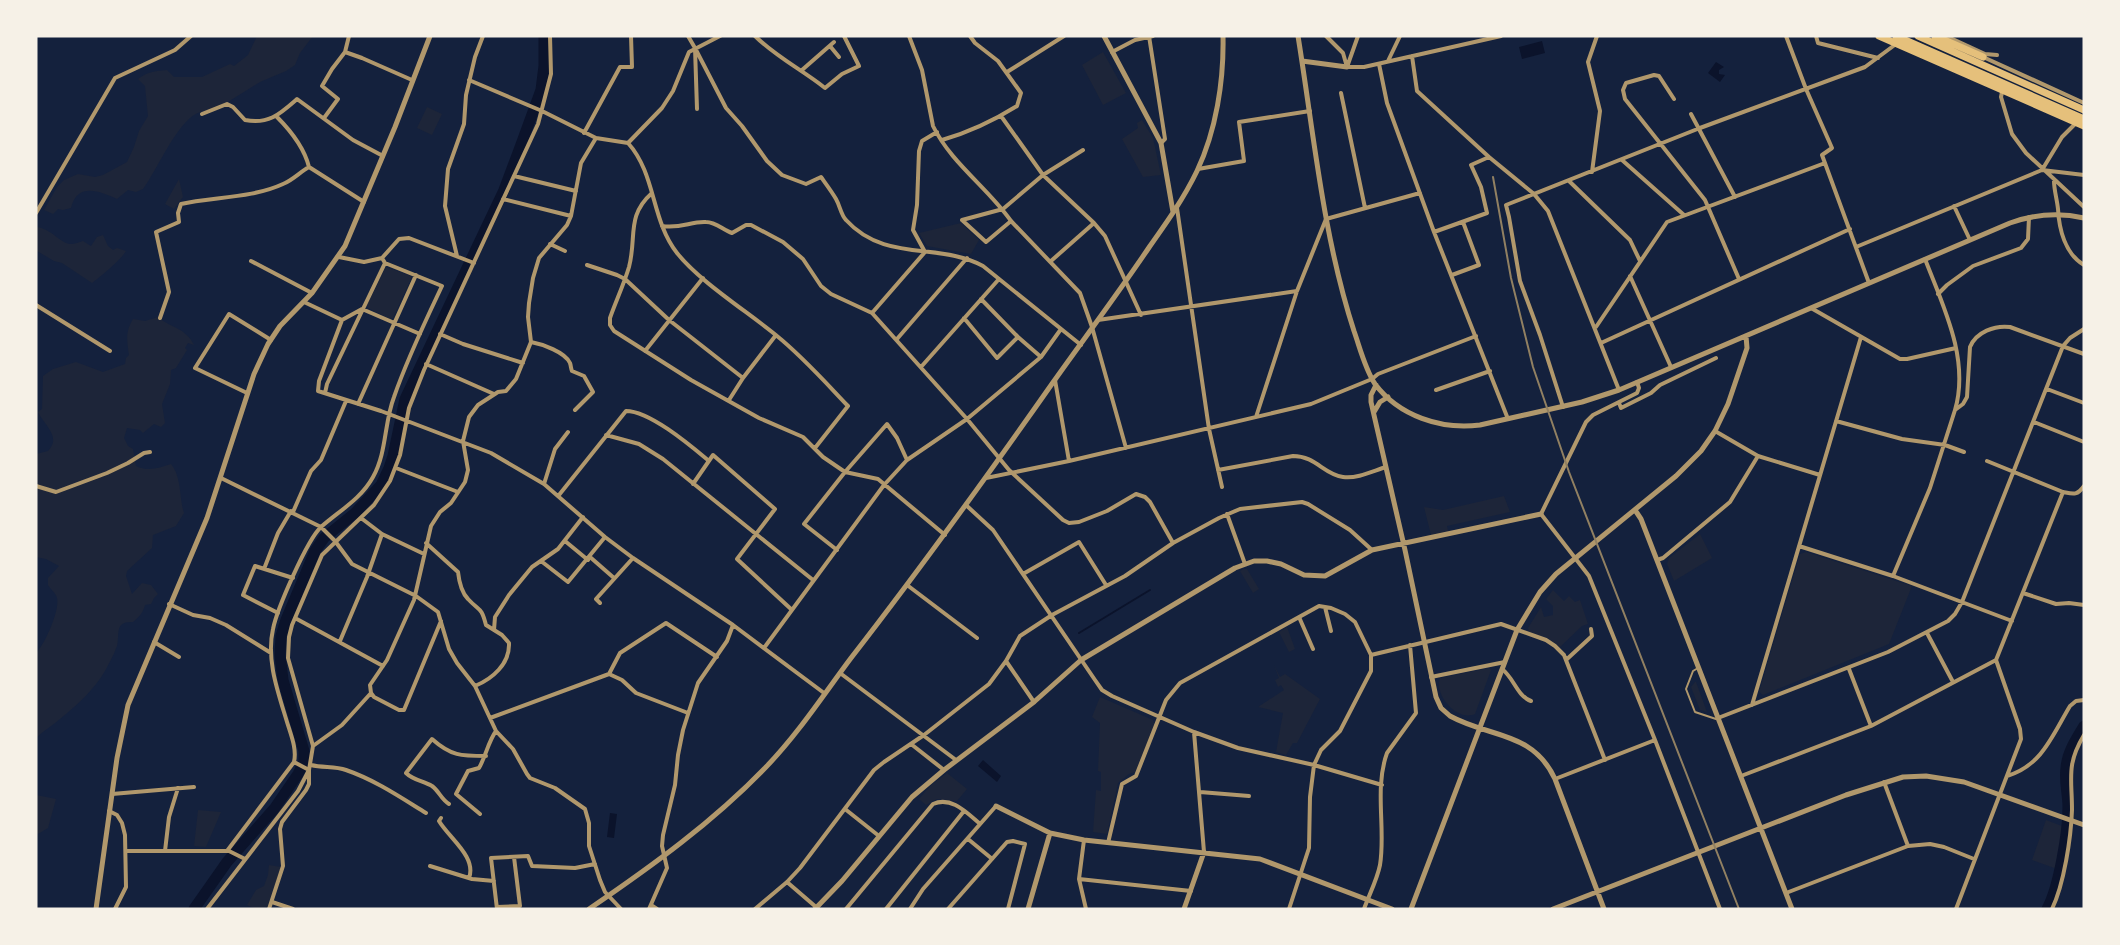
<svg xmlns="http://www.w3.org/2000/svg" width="2120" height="945" viewBox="0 0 2120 945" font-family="Quicksand,sans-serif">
<rect width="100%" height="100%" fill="#14213d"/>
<path fill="#1d2539" d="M257 36H313L300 53 295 65 286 71 260 82 210 113C207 113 205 111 202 112 180 114 156 173 143 189L136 192 128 190 117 199C100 191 77 182 71 208L63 210 58 209 53 214 44 210 57 187 64 180 78 174 95 177 103 175 127 162 134 147 139 131 148 116 145 86 138 79C147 72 155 71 167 70L174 77H202L230 64 234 66 248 55Z
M1103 52 1126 93 1103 105 1082 65Z
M427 107 442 114 432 135 417 128Z
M1142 120 1153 138 1161 175 1143 177 1122 139 1138 128 1137 123Z
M179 179 183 197 174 209 165 204Z
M961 223 979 240 971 254 927 246 919 233Z
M36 227C51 228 62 245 71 244 75 244 79 242 83 241L91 246 97 237 103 235 108 246 113 250 117 248 126 251C121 260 100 277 92 283L62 263 54 261 37 251Z
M386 267 411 276V279L393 318 390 319 368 308 367 305Z
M158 317C171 328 186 328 194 345L188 343 185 348 187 350 176 368 171 370 170 384 162 404 165 423 161 427 154 424 143 433 140 430 127 428 124 438 128 446 133 449 136 466C148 472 159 468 171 464 182 478 179 497 184 513L176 526 153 535 152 548 127 571 126 576 132 594 142 583 151 585 158 594 154 598 151 604 145 605C143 613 139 617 133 622 114 621 120 634 117 646 114 655 109 663 105 671 94 690 77 705 60 719 52 726 43 731 36 738V653C45 644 60 610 57 598 56 593 50 589 48 585V578L59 566 46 559 36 557V454L48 451C62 437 44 425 38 412L42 409 43 376 53 369 76 362 103 372 125 364 126 358 129 355C127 341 125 332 133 319L145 321Z
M1504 496 1510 512 1447 526 1448 531 1431 535 1424 507 1443 510Z
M1700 534 1712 558 1674 581 1667 564 1669 558Z
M1806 552 1912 586 1889 644 1763 695 1759 692 1800 554Z
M1243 569H1247L1259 589 1253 593 1240 571Z
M1553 590 1564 601 1569 596 1575 602 1580 600 1588 624 1582 626 1560 647 1547 638 1529 632 1528 628 1541 607 1544 617 1553 615V606L1546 599Z
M1287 627 1295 649 1289 652 1279 632Z
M1274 665 1280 677 1285 674 1320 699 1297 743H1293L1286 755 1276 752 1283 713 1258 707 1284 690 1281 685 1278 687 1275 680 1279 678Z
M1489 668 1491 670 1475 714C1457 722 1434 695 1440 678Z
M1695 682H1696L1707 712 1700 710 1691 687Z
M1100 697 1153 720 1155 725 1135 772 1129 774 1118 783 1107 834 1093 832 1096 790 1101 791V772L1098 771 1100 723 1092 717Z
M947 773 967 789 957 801 937 799 926 805 919 799 930 786Z
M36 795 56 799 48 828 38 834 36 833Z
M198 810 221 812 206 847 194 846Z
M2046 820 2062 826 2057 869 2032 860Z
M269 865 281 867 268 906C260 910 255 909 247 905L256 890 264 886 268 875Z"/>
<path fill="#0b132b" d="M1542 41 1545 53 1522 59 1519 47Z
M1716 62 1724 67 1719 70V74L1725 75 1720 82 1708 73Z
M983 760 1001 776 997 782 978 766Z
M610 813 617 814 614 838 607 837Z"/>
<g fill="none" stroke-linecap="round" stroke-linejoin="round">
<path stroke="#0b132b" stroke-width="2" d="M1079 633 1150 590"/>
<path stroke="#0b132b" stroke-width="11" d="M194 909 227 862 274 809 298 774 304 762V751L283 680 280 655 281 636 286 620 315 551 324 538 355 513 381 485 389 468 393 456 405 399 504 190 522 142 541 90 544 66V36
M2047 909C2059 887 2068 832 2068 807 2068 794 2064 781 2066 768 2067 753 2076 739 2084 726"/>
<path stroke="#b1986c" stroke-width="2" d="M1698 668 1693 671 1686 689 1695 712 1716 719"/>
<path stroke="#b1986c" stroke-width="4" d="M688 36 695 48 697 109
M755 36C776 57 801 69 825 88L842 74 859 66 844 36
M909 36 922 70 933 126C951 163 988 188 1011 221L1080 293 1092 327 1126 448
M1149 36 1165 139 1161 143
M1326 36 1343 53 1347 67
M1786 36 1806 89 1832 148 1822 155 1869 283
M1816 36 1818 43 1878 58
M1946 36 1985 54 1997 55
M830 46 839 57
M695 48 726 108 742 126 767 161 782 175 806 184 821 177C826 184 832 192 836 199 840 206 841 215 846 220 885 263 940 242 983 266L1081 345
M345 52 362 58 412 80
M1112 52 1135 40 1153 36
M1412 56 1417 91 1489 157 1534 194 1548 211 1619 390
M1983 57 2084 103
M1388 61 1400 36
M1379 64 1387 103 1434 232 1508 419
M1347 67H1364L1501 36
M1347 67 1358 36
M802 70 834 42
M1007 72 1064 36
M469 80 542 111 596 138 628 143C656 174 651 220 677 253 700 282 748 312 777 336 803 357 825 382 848 406L815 448
M2002 92 2001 97 2012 134 2026 153 2084 207
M1341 93 1365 208
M1674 99 1659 76 1654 75 1626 83 1623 90 1625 99 1705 200 1739 279
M202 114 227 104 233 107 245 120C269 125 281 113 297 99L353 140 383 156
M1691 114 1735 197
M1001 116 1043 175 1094 223 1105 236 1141 315
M277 117C291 131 304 147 309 167
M324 118 338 99 322 86 332 69 345 52 349 36
M584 133 620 67H632L631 36
M942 140C970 132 993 121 1017 106L1021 93 998 61 975 43 970 36
M628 143 662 108 673 91 689 52 720 36
M1622 160 1684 215
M1198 169 1244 161 1239 122 1310 111
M2042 170 2062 137 2076 123
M1592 172 1600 111 1588 62 1597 36
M514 176 576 191
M1569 181 1630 240 1640 261
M2054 181C2054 190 2057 199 2058 209 2059 229 2065 254 2084 265
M652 193C626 216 637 237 629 267 624 284 616 301 610 318V325L614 331 691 380 759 418 803 437 823 457 845 472 878 479 945 535
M503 199 571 216
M1954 206 1970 240
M1177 208 1209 429 1222 487
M36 213 115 78 175 50 191 36
M962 220 1003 209 1043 175 1083 150
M962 220 986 242 1011 221
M662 226C681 229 691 221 706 222 716 222 723 230 732 233L746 225H751L783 242 803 259 821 286 831 294 872 313 967 419 1009 470 1063 520 1069 523 1079 522 1107 511 1136 494 1145 497 1150 502 1173 543
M1434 232 1487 213 1481 187 1471 165 1489 157
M550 244 565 251
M1856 247 2042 170 2084 175
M457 256 445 206 448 169 464 124 466 95 475 57 483 36
M382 258 399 239 409 238 474 263
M1925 259C1943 306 1970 359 1955 410
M251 261 312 293
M1051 261 1094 223
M587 265 617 275 625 279 669 320 743 378
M1452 275 1479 265 1463 222
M1630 276 1671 367
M1938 294 1947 285 1973 266 2021 248 2028 239 2029 217
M981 299 1018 337 1041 357
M304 302 342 320 319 381 318 391 381 411 491 453 544 484 605 537 633 558 733 625 824 693
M36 305 110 351
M1811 308 1900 359H1907L1956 348
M872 313 925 252 913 230 917 205 919 151 922 141 937 132
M160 318 169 292 156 232 179 222 178 213 181 204C213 197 253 198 283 184 293 180 300 172 309 167L364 202
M964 318 997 358 1018 337
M342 320 362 309 420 334
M1098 320 1297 291
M1596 327 1667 222 1825 163
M440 334 463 344 523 363
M897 339 967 258
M531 342C542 344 565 352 570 363 571 366 571 369 572 371L584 376 593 392 575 410
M1601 343 1850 229
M645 351 703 278
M426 364 494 394
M921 367 999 279
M1055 380 1069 461
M1637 382 1639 388 1637 393 1593 415 1586 422 1541 514 1589 576 1655 740 1720 909
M2047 389 2084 403
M1436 390 1490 371
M247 393 195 368 229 314 271 340
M325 393 327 384 385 263
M729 400 743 378 776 335
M1619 403 1621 408 1651 393 1660 385 1716 358
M358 404 416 275
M1563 407 1540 335 1520 281 1509 217 1506 205 1700 128 1865 67 1896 44
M1256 417 1297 291 1326 219 1420 193
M1836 421 1902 439 1945 445 1964 452
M2034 422 2084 442
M1715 431 1758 456 1820 475
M606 435 639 444 663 459 813 580
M1987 461 2063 492C2073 494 2077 496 2084 486
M396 468 458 492
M1218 470 1293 456C1316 456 1323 474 1343 477 1357 479 1373 471 1386 467
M221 478 321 527 335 541 352 564 416 596 438 612 449 649 457 663 475 686 496 731 513 749 527 774 530 778 555 788 585 809 589 823V846L600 880 605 892 621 909
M986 478 1069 461 1311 404 1372 379 1378 374 1476 336
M544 484 555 449 568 432
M693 484 713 455 775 509 737 559 792 610
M36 486 56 492 107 473 128 463 144 453 150 452
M559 495 626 411C650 411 691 446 709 461
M967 506 993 530 1095 680 1102 690 1112 696 1194 732 1238 748 1314 765 1382 785
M293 512 311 471 321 460 346 401
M1227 514 1245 564
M361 518 382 534 424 554
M565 541 588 560
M426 543 458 572C459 581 461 592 468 599 480 612 481 606 486 625L502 635 509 643C510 664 492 679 475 686
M1799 546 1893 576 2012 621
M837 550 804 524 845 472 887 424 897 438 907 460
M590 557 614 578
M1657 560 1663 558 1730 502 1758 456
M541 561 568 582 605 537
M264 569 278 533 291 511
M1023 574 1079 542 1106 585
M1893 576 1930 488 1955 410 1963 404 1967 397 1970 347C1976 332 1995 325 2010 327L2084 354
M907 585 977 638
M2023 593 2056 604 2069 603 2084 605
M600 603 596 599 633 558
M169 604 193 615 210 618 226 625 271 653
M1325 607 1331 631
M278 613 243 595 255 566 293 578
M1299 617 1313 649
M295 618 383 666
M441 621 404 710H399L374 697 371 693 370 685 387 660 414 600 431 526 440 512 451 503 465 482 468 470 463 441 469 417 478 405 498 392 506 391 516 379 531 342 528 317 529 303 533 278 539 258 567 225 571 216 581 163 596 138
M494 630 495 617 509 595 532 567 558 549 583 517
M1927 633 1953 682
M340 641 367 577 382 534
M154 642 179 657
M764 648 884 485 907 460 967 419 1041 357 1061 329
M1371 655 1501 624 1546 640 1555 646 1564 655 1605 760
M1566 660 1592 636 1591 629
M1006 661 1034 702
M1502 669C1514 678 1517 696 1531 701
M1849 669 1871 726
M840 673 956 760
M609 674 622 680 636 693 688 713
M1431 677 1505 662
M1752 705 1861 337
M490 718 609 674 620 653 666 623 717 657
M1718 718 1888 652 1948 621 1955 614 1962 602 2063 346 2070 338 2084 329
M1194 732 1204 852
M911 744 944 770
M313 746 342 725 371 693
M311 765C323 768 335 766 346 770 375 780 400 797 426 813
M1741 776 1871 726 1996 660 2063 492
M2007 776C2042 766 2053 734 2070 706L2076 701 2084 700
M1555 779 1655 740
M1884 782 1908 846
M1200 792 1249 796
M112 794 194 787
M449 804C441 799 439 791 432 786 423 781 413 780 406 773L432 739C451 756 461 756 486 756
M845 809 879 836
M109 811 117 815 122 823 125 835 126 887 115 909
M480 814 456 794 468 771 479 768C486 756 488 742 496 731
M441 818 439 821C449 838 477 857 469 878
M968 839 991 858
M1084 840 1079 879 1086 909
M1108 843 1122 784 1136 776 1166 700 1180 683 1319 606 1331 608 1345 614 1355 622 1371 655V671L1340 731 1321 750 1314 765 1310 797 1309 848 1289 909
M126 851H229L245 859
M165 851 169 817 178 788
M227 851 294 762C297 749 291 735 287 722 278 692 266 660 273 629 277 609 307 540 321 527 339 511 361 499 373 477 387 452 384 423 394 397 407 359 425 322 442 286L385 263 382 258 364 262 339 257
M430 866 472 879 494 881
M1079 879 1191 891
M787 882 816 907
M1786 893 1908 846 1930 844 1944 847 1974 859
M272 902 293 909
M651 905 657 909
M497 907 520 906 514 857
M207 909 298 791 309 770 313 746 288 658 289 637 292 625 322 555 374 505 390 481 400 455 409 408 424 370 538 124 551 74 550 36
M269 909 283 866 280 829 282 822 306 790 309 784V770L294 762
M497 909 491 858 528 856 532 866 575 868 595 864
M649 909 667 868 662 846 663 835 675 785 678 755 683 730 698 683 727 641 733 625
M755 909 787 882 800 868 874 770 884 762 924 735 989 684 1006 661 1020 636 1052 615 1125 576 1173 543 1219 518 1240 509 1302 502 1308 504 1350 530 1372 550
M846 909 933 804C951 796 966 812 979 823
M886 909 964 811
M910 909 923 889 996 806
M948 909 1007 842 1013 841 1025 844 1008 909
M1364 909C1369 895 1377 880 1380 865 1386 829 1374 789 1387 753L1416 713 1410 645
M1956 909 2021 739 2020 729 1996 660
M2052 909C2064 884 2071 838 2072 810 2072 778 2066 765 2084 735"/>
<path stroke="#b1986c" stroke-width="5" d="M1104 36 1161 143 1173 212
M1298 36C1314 135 1323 236 1354 331 1360 348 1365 369 1375 384 1399 416 1441 430 1480 425L1582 402 1619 390 2010 223C2035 214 2058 212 2084 218
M1302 61 1347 67
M1376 385 1371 395V402L1405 550 1436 697 1441 708 1450 716C1490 738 1533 731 1555 779L1604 909
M1374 412 1380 402 1388 397
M1635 510 1641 519 1792 909
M996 806 1050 833 1084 840 1260 859 1392 909
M96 909 117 758 128 705 207 518 254 374 268 344 280 326 312 293 345 246 395 127 430 36
M589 909C652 866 713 822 766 767 798 734 824 694 851 658 921 568 988 475 1054 381 1086 336 1119 292 1150 246 1167 222 1184 198 1197 171 1216 131 1224 81 1223 36
M815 909 842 881 912 797 944 770 1034 702 1081 660 1235 568 1254 561H1267L1281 564 1304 575 1325 576 1372 550 1541 514
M1028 909 1050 833
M1184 909 1204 852
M1411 909 1517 630 1540 592 1556 574 1676 476 1701 451 1715 431 1728 404 1747 348 1746 336
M1553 909 1846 795 1903 777 1926 776 1964 782 2084 825"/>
<path stroke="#e5c07b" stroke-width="7" d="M1879 36 2084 126
M1896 36 2084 119
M1918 36 2084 110
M1935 36 1983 57"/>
<path stroke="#918062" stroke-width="2" d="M1493 177 1511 278 1533 367 1569 472 1739 909"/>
</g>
<rect width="2120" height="945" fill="none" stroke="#f6f1e7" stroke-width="75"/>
</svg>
